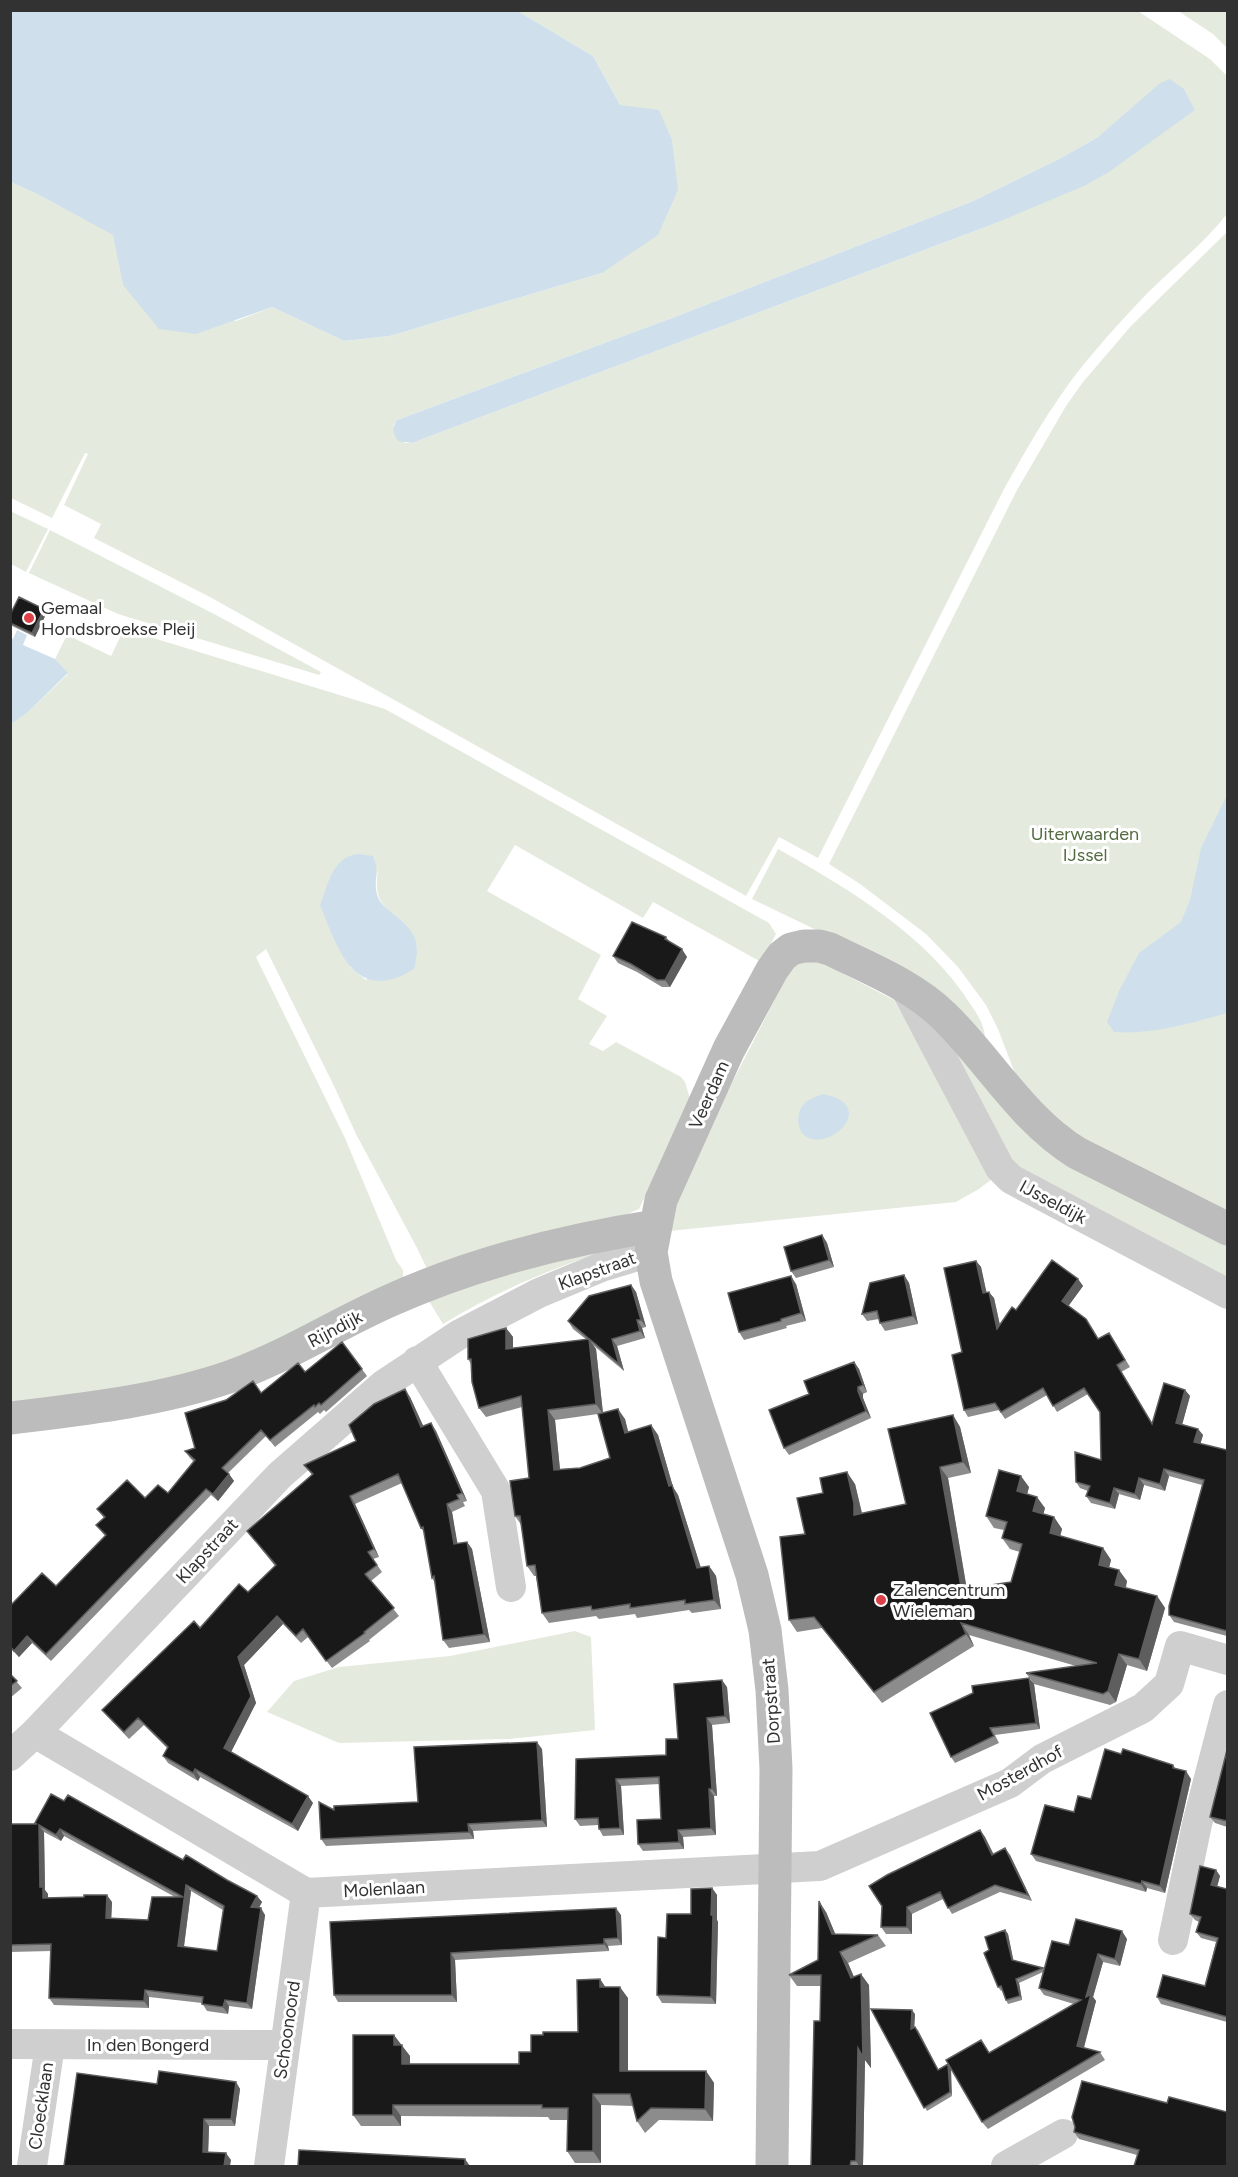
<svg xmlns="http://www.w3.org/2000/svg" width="1238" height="2177" viewBox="0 0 1238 2177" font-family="Figtree,sans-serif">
<rect width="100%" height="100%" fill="#fff"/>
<path fill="#e4ebde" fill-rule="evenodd" d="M518 11H1138L1210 59 1227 76V214C1201 247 1166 273 1137 304 1110 333 1083 363 1061 395 1040 425 1022 457 1004 489L818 858 779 837 746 896 208 596 94 538 101 524 64 505 88 454 85 453 52 518 11 498V182L39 195 114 235 123 285 236 321 272 307 344 341 390 336 602 273 620 105 593 56ZM1119 120 996 223 412 443H405L393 426 397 420 672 318 973 201 1059 159 1098 137Z
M1178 11H1227V48L1213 34Z
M1227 232V1213L1079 1140 1021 1089 998 1029 986 1005 958 967 926 934 860 884 829 864 1017 490 1066 406 1083 382 1131 326Z
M10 511 48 529 26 572 11 564Z
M50 530 216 615 321 672 319 675 118 614 29 573Z
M124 629 385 709 769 923 776 934 761 962 653 902 643 918 515 845 487 891 601 955 578 999 607 1016 589 1044 603 1051 616 1042 681 1077 685 1082 691 1102 639 1209 625 1215 428 1271 417 1248 356 1134 334 1086 266 949 256 957 345 1138 396 1260 403 1270V1281L230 1365 169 1383 11 1407 10 724 28 712 68 674 55 659 67 635 111 656ZM378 869C374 900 380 904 403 922L366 980 350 967Z
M778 849C849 889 927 935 971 1005 978 1015 985 1026 985 1039L843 943 752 899Z
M811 957 894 1000 992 1179 979 1189 956 1202 669 1231 673 1212 716 1114 794 962Z
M923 1012 983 1076 1227 1241V1285L1007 1162Z
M610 1249C549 1270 499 1290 443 1324L424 1293Z
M575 1631 591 1637 595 1730 509 1739 339 1743 267 1712 294 1681 339 1667 450 1656Z"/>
<path fill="#cfe0ec" d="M518 11 593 56 620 105 659 110 672 140 678 190 658 235 602 273 390 336 344 341 272 307 196 334 159 329 123 285 113 235 39 195 11 182V11Z
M1170 79 1184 89 1195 110 1109 172 1084 186 996 223 412 443 398 441C393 433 391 429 397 420L672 318 973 201 1059 159 1098 137 1160 83Z
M17 630 27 635 23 645 55 659 68 673 28 712 11 724V638L13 639Z
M1227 795V1013C1192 1023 1152 1035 1114 1032L1107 1022 1119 991 1139 953 1181 922 1190 900 1201 848Z
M358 854 373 856C381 874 372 882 378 897 380 903 385 907 390 911 413 930 422 938 414 969 354 1006 338 949 320 905 328 884 333 856 358 854Z
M823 1094C881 1105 827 1155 804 1135 797 1129 796 1113 803 1105 807 1099 816 1097 823 1094Z"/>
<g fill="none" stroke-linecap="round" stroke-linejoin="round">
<path stroke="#cfcfcf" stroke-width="30" d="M904 986 1000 1168 1011 1179 1228 1294
M417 1361 496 1491 511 1587
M35 1733 306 1893 820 1866 1010 1783 1042 1759 1143 1708 1169 1684 1180 1646 1228 1660
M10 1756 35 1733 280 1475 383 1385 460 1334 539 1293 604 1266 651 1252
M1173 1940 1197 1824 1228 1705
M10 2044 285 2045
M32 2166 50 2045
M269 2166 306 1893
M1006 2166 1063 2134"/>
<path stroke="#bcbcbc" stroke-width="33" d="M10 1418C84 1409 159 1401 229 1377 286 1357 335 1325 389 1301 473 1263 565 1240 655 1226
M772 2166 776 1769 772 1690 765 1630 752 1575 656 1281 651 1252 661 1200 729 1049 772 970 782 956 791 949 804 946H819L830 949C870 969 912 985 944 1016 990 1061 1022 1119 1077 1153L1228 1229"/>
</g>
<path fill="#8c8c8c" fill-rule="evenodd" d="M47 612 35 637 10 625V615Z
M666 937 670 942 687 957 670 987H662L637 972 618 963 613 956Z
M822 1235 827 1243 834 1267 796 1278 791 1271Z
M976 1261 981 1267 986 1292 994 1298 1000 1325 1016 1310 1078 1279 1083 1286 1068 1306 1099 1339H1113L1130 1367 1121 1372 1152 1423 1185 1390 1190 1396 1182 1424 1198 1429 1203 1435 1200 1444 1227 1450V1636L1174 1622 1169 1615 1202 1485 1169 1476 1165 1491 1144 1485 1140 1500 1119 1494 1115 1509 1091 1503 1086 1496 1088 1491 1080 1488 1076 1482 1101 1460 1100 1412 1088 1394 1057 1412 1047 1395 1005 1419 999 1410 968 1417 964 1410 962 1352Z
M904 1275 909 1283 918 1324 885 1331 880 1323 879 1319 867 1321 862 1314Z
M796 1284 806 1321 786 1326 787 1328 744 1340 739 1332Z
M631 1285 636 1292 646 1327 642 1328 645 1338 617 1346 624 1371 593 1345 596 1349 603 1413 625 1419 628 1432 651 1425 658 1435 673 1487 678 1495 701 1568 709 1566 716 1576 721 1609 692 1613 689 1610 637 1618 635 1614 599 1619 596 1616 549 1623 542 1613 536 1576H534L527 1566 522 1526 515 1516 529 1478 522 1407 486 1417 479 1408 471 1364 468 1359 506 1328 513 1337V1348L587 1340 573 1329 568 1321ZM598 1414 610 1458 580 1468 560 1469 555 1420Z
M342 1342 367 1376 326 1412 324 1410 320 1414 318 1412 275 1447 266 1436 228 1473 234 1481 218 1501 211 1495 51 1661 32 1643 19 1657 10 1648V1606L56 1586 105 1536 96 1525 104 1518 97 1509 168 1493 194 1462 190 1458 185 1451 195 1448 261 1393 305 1372Z
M854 1362 859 1369 867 1392 863 1394V1398L871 1418 789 1455 784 1448 809 1394Z
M410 1397 423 1426 436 1431 467 1501 463 1502 465 1506 452 1512 457 1544 467 1542 472 1549 490 1642 449 1648 443 1640 435 1583 432 1578 424 1532 421 1528 402 1483 355 1504 379 1557 373 1559 382 1572 371 1581 399 1616 369 1640 370 1641 332 1668 308 1637 301 1643 283 1624 244 1665 256 1703 231 1752 313 1803 298 1831 200 1777 198 1781 168 1763 163 1756 167 1748 144 1725 129 1739 108 1717 102 1710 200 1628 248 1592 275 1566 247 1531 312 1475 304 1465 356 1441Z
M953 1415 960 1427 971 1473 948 1478 967 1589 1011 1582 1020 1552 1010 1549 1002 1538 1004 1530 994 1528 986 1516 1029 1487 1027 1494 1045 1508 1043 1514 1054 1517 1062 1529 1060 1536 1103 1548 1111 1560 1109 1567 1127 1581 1126 1588 1157 1596 1165 1608 1147 1671 1127 1665 1116 1702 1110 1705 1034 1684 1026 1673 1076 1666 969 1635 974 1646 882 1703 822 1628 797 1632 789 1620 805 1534 823 1493 855 1484 862 1513 906 1504Z
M10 1674 22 1688 10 1698Z
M1029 1678 1034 1684 1040 1729 995 1735 999 1743 955 1763 951 1757Z
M727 1687 730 1723 712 1725 717 1796H714L716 1835 683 1837 684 1849 643 1851 638 1844 661 1819 660 1784 621 1786 624 1835 603 1836 599 1829 598 1825 580 1826 575 1819 576 1759 666 1755 678 1739Z
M542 1749 547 1827 473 1831 474 1839 326 1846 321 1839 334 1810 418 1802Z
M1227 1750V1827L1215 1823 1210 1817Z
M1121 1754 1173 1765 1176 1769 1191 1779 1165 1893 1147 1888 1146 1892 1036 1861 1031 1854 1074 1812 1091 1799Z
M64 1801 257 1896 262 1902 259 1908 265 1915 252 2009 229 2006 228 2014 207 2011 202 2003 149 1997V2008L54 2005 49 1998 51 1951 10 1952V1824H36L35 1823ZM44 1832 61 1841 64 1836 175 1897 148 1920 111 1919 112 1902 48 1898V1894L45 1890ZM191 1891 223 1910 217 1951 184 1947Z
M980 1830 985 1837 993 1854 1010 1855 1032 1901 1000 1892 952 1914 943 1899 912 1914V1934H886L881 1927Z
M1216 1870 1220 1876 1217 1886 1227 1889V2022L1161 2004 1157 1997 1205 1986 1216 1942 1201 1938 1196 1932 1199 1922 1195 1920 1190 1914Z
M712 1888 717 1895V1920L718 1922 716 2004 662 2003 657 1995 666 1938 691 1914Z
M826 1912 835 1934 878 1935 886 1946 848 1963 854 1977 869 1985 871 2068 865 2060 863 2166H811L820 2021V1986H797L789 1975 818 1960Z
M621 1915 622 1945 608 1946 609 1951 455 1960 457 2002H338L334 1995 330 1922Z
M1005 1930 1008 1934 1013 1960 1043 1968 1044 1970 1069 1945 1127 1939 1120 1966 1103 1962 1093 1997 1096 2001 1084 2048 1100 2052 1105 2060 988 2129 982 2122 986 2047 989 2053 1074 2004 1044 1995 1039 1988 1043 1972 1019 1983 1022 2000 1008 2004 1006 2000 1002 1990 1001 1991 998 1987 989 1950Z
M600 1979 605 1987 628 1998V2071H706L714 2083 713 2121 659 2120 645 2133 637 2121 633 2106 601 2105V2163H575L567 2151 568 2120H550L548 2117 401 2116V2126H361L353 2115 401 2045 410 2056V2064H519L531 2052 578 2032Z
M871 2009 915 2014 914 2027 918 2030 952 2096 927 2111Z
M236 2082 240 2089 235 2126H209L208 2152 231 2160 64 2166 157 2084Z
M1167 2103 1137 2155 1079 2139 1074 2132Z"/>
<path fill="#5e5e5e" d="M44 609 47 612 35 637 32 633Z
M682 949 687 957 670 987 665 980Z
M822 1235 827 1243 834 1267 829 1260Z
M976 1261 981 1267 988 1299 983 1293Z
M904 1275 909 1283 918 1324 913 1316Z
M791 1276 796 1284 806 1321 801 1313Z
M1078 1279 1083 1286 1067 1308 1062 1301Z
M631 1285 636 1292 646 1327 641 1320Z
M989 1292 994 1298 1002 1335 997 1329Z
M637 1320 642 1328 645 1338 640 1331Z
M506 1328 513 1337V1358L506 1349Z
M589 1339 596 1349 603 1414 596 1404Z
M612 1339 617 1346 624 1371 619 1364Z
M854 1362 859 1369 867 1392 863 1385Z
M858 1387 863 1394V1398L871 1418 866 1411 858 1391Z
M405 1389 410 1397 427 1434 421 1427Z
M1185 1390 1190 1396 1181 1429 1176 1423Z
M618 1409 625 1419 631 1443 625 1433Z
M548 1410 555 1420 561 1480 554 1470Z
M953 1415 960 1427 971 1473 963 1462Z
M431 1423 436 1431 467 1501 462 1493Z
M651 1425 658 1435 673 1487 678 1495 704 1578 697 1568 669 1486Z
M1198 1429 1203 1435 1199 1449 1194 1442Z
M10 1463 11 1464 10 1511Z
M940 1467 948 1478 970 1609 963 1598Z
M1164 1469 1169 1476 1165 1491 1160 1484Z
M847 1472 855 1484 862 1514 854 1515Z
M229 1474 234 1481 218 1501 213 1494Z
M1021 1476 1029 1487 1025 1502 1017 1491Z
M1139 1478 1144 1485 1140 1500 1135 1494Z
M1114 1488 1119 1494 1115 1509 1110 1503Z
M350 1496 355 1504 379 1557 374 1549Z
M1037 1497 1045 1508 1041 1523 1033 1511Z
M447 1504 452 1512 459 1552 454 1544Z
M1054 1517 1062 1529 1058 1544 1050 1533Z
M467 1542 472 1549 490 1642 484 1634Z
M1103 1548 1111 1560 1107 1576 1099 1565Z
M709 1566 716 1576 721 1609 714 1600Z
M1119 1570 1127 1581 1123 1597 1115 1585Z
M1157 1596 1165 1608 1147 1671 1139 1659Z
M277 1616 283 1624 244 1665 256 1703 229 1756 224 1748 238 1657Z
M961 1623 969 1635 974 1646 966 1634Z
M27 1636 32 1643 19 1657 14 1651Z
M1119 1654 1127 1665 1116 1702 1108 1691Z
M1029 1678 1034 1684 1040 1729 1036 1723Z
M722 1680 727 1687 730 1723 725 1716Z
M707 1718 712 1725 717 1796 712 1789Z
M537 1742 542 1749 547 1827 542 1820Z
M195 1769 200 1777 198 1781 193 1773Z
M1186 1771 1191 1779 1165 1893 1160 1886Z
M616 1779 621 1786 624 1835 620 1828Z
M709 1789 714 1796 716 1835 711 1828Z
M308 1796 313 1803 298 1831 292 1824Z
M468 1824 473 1831 474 1839 469 1832Z
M39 1825 44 1832 45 1890 48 1894V1905L43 1898 40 1887Z
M60 1829 64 1836 61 1841 56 1835Z
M678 1830 683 1837 684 1849 679 1842Z
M980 1830 985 1837 997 1861 992 1855Z
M1005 1848 1010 1855 1032 1901 1028 1895Z
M1216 1870 1220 1876 1216 1891 1211 1885Z
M1142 1881 1147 1888 1146 1892 1141 1884Z
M186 1885 191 1891 183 1953 178 1946Z
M712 1888 717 1895V1920L718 1922 716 2004 711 1997Z
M107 1895 112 1902 111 1925 106 1918Z
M257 1896 262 1902 255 1914 251 1907Z
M819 1901 826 1912 840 1945 832 1934Z
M907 1907 912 1914V1934L907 1927Z
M261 1908 265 1915 252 2009 247 2003Z
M616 1908 621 1915 622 1945 618 1938Z
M1005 1930 1008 1934 1014 1963 1012 1960Z
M1122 1931 1127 1939 1120 1966 1115 1959Z
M604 1939 608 1946 609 1951 604 1944Z
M840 1952 848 1963 859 1989 851 1978Z
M451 1953 455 1960 457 2002 452 1995Z
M1098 1954 1103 1962 1093 1997 1096 2001 1082 2054 1077 2046 1086 1997Z
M861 1974 869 1985 871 2068 865 2060 863 2166H859L856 2161 858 2048Z
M600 1979 608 1991 600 1987Z
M1016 1979 1019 1983 1022 2000 1020 1996Z
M620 1987 628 1998V2082L620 2071Z
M145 1990 149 1997V2008L144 2001Z
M225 2000 229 2006 228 2014 223 2007Z
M912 2010 915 2014 914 2033 911 2029Z
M394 2035 410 2056V2075L402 2064 394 2045Z
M948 2064 951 2068 952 2096 950 2092Z
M706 2071 714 2083 713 2121 705 2109Z
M236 2082 240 2089 235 2126 231 2119Z
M593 2094 601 2105V2163L593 2151Z
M393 2105 401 2116V2126L393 2115Z
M204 2119 209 2126 208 2159 203 2152Z
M226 2153 231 2160 230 2166H224Z
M465 2159 470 2166H465Z"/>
<path fill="#191919" stroke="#5e5e5e" stroke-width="1.5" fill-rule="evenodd" d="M19 597 44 609 32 633 10 623V615Z
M632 922 666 937 665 939 682 949 665 980H657L631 964 613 956Z
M822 1235 829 1260 791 1271 784 1247Z
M1052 1260 1078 1279 1062 1301 1086 1319 1098 1339 1109 1333 1125 1360 1117 1365 1152 1424 1164 1383 1185 1390 1176 1423 1198 1429 1194 1442 1227 1450V1631L1169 1615V1606L1204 1480 1164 1469 1160 1484 1139 1478 1135 1494 1114 1488 1110 1503 1086 1496 1090 1486 1076 1482 1075 1452 1101 1460 1100 1412 1084 1388 1053 1406 1043 1388 1001 1412 995 1403 964 1410 952 1355 962 1352 944 1268 976 1261 983 1293 989 1292 997 1329 1012 1307 1016 1310Z
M904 1275 913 1316 880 1323 877 1311 862 1314 870 1283Z
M791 1276 801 1313 781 1319V1321L739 1332 728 1293Z
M631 1285 641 1320H637L640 1331 612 1339 619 1364 568 1321 589 1296Z
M506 1328V1349L589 1339 596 1404 548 1410 554 1470 580 1468 610 1458 598 1414 618 1409 625 1433 651 1425 669 1486 672 1485 697 1568 709 1566 714 1600 685 1604V1600L630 1608V1604L592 1610 591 1606 542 1613 535 1565 527 1566 520 1516H515L510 1481 529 1478 521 1396 479 1408 472 1382 471 1359H468V1339Z
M342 1342 362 1369 321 1405 319 1403 315 1407 314 1405 270 1440 261 1430 222 1468 229 1474 213 1494 206 1489 46 1654 27 1636 14 1651 10 1646V1606L42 1573 56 1586 106 1535 96 1525 105 1517 97 1509 127 1480 145 1498 158 1485 168 1493 195 1460 185 1451 195 1448 185 1413 226 1400 253 1381 261 1393 298 1363 305 1372Z
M854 1362 863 1385 858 1387V1391L866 1411 784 1448 769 1410 809 1394 804 1381Z
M405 1389 421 1427 431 1423 462 1493 457 1495 459 1499 447 1504 454 1544 467 1542 484 1634 443 1640 434 1576 432 1578 423 1527 421 1528 398 1474 350 1496 374 1549 368 1552 377 1565 365 1574 394 1608 364 1632 365 1633 326 1661 303 1629 296 1636 277 1616 238 1657 251 1696 224 1748 308 1796 292 1824 195 1769 193 1773 163 1756 168 1747 138 1718 124 1732 102 1710 194 1621 200 1628 239 1584 248 1592 276 1565 247 1531 313 1474 304 1465 356 1441 349 1425 374 1404Z
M953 1415 963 1462 940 1467 963 1598 965 1589 1011 1582 1022 1544 1002 1538 1007 1522 986 1516 999 1470 1021 1476 1017 1491 1037 1497 1033 1511 1054 1517 1050 1533 1103 1548 1099 1565 1119 1570 1115 1585 1157 1596 1139 1659 1119 1654 1108 1691 1103 1694 1026 1673 1097 1663 961 1623 966 1634 874 1692 814 1617 789 1620 780 1537 805 1534 797 1498 823 1493 820 1478 847 1472 854 1503V1515L906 1504 888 1429Z
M10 1674 17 1681 10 1686Z
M1029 1678 1036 1723 990 1728 994 1736 951 1757 930 1713 973 1693 972 1686Z
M722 1680 725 1716 707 1718 712 1789H709L711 1828 678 1830 679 1842 638 1844 637 1820 661 1819 659 1777 616 1779 620 1828 599 1829 598 1818 575 1819 576 1759 666 1755V1739H678L674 1684Z
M537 1742 542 1820 468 1824 469 1832 321 1839 319 1802 334 1810V1806L418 1802 414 1747Z
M1105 1749 1121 1754 1123 1749 1173 1765V1768L1186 1771 1160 1886 1142 1881 1141 1884 1031 1854 1045 1805 1074 1812 1078 1796 1091 1799Z
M1227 1750V1821L1210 1817Z
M51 1794 64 1801 68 1795 183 1860 186 1855 227 1880 257 1896 251 1907 261 1908 247 2003 225 2000 223 2007 202 2004 203 1997 145 1990 144 2001 49 1998 51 1944 10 1945V1824H37L35 1823ZM39 1825 56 1835 60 1829 183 1897H152L148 1920 106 1918 107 1895H84V1897L43 1898V1887H40ZM186 1885 224 1906 217 1951 178 1946Z
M980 1830 992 1855 1005 1848 1028 1895 995 1885 948 1908 940 1892 907 1907V1927H881L882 1906 869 1886 887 1875Z
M1200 1866 1216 1870 1211 1885 1227 1889V2017L1157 1997 1163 1975 1205 1986 1218 1938 1196 1932 1201 1917 1190 1914Z
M712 1888 711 1915H713L711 1997 657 1995 658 1937 666 1938 667 1914H691V1889Z
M819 1901 832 1934 878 1935 840 1952 851 1978 861 1974 863 2057 858 2048 856 2161H851L850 2166H811L814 2021H820L821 1975H789L818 1960Z
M616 1908 618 1938 604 1939V1944L451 1953 452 1995H334L330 1922Z
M1076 1919 1122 1931 1115 1959 1098 1954 1086 1997 1091 1994 1077 2046 1100 2052 982 2122 946 2060 981 2040 989 2053 1081 2000 1039 1988 1052 1941 1069 1945Z
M1005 1930 1012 1960 1043 1968 1016 1979 1020 1996 1006 2000 1001 1986 998 1987 984 1953 989 1950 985 1937Z
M600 1979V1987H620V2071H706L705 2109 651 2108 637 2121 630 2094H593V2151H567L568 2108H542V2105H393V2115H353V2035H394V2045H402V2064H519V2052H531V2035H543V2032H578L577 1980Z
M871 2009 912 2010 911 2029 915 2027 938 2070 948 2064 950 2092 924 2108Z
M159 2071 236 2082 231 2119H204L203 2152 226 2153 224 2166H64L77 2073 157 2084Z
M1082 2081 1167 2103 1169 2097 1227 2112V2166H1134L1139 2150 1074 2132 1075 2127 1072 2117Z
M299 2150 465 2159V2166H298Z"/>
<g fill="#dd4046" stroke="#fff" stroke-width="2">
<circle cx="29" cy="618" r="6"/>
<circle cx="881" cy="1600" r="6"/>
</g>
<g text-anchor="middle" stroke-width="6" stroke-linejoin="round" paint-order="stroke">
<g font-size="18" fill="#323232" stroke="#fff" text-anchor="start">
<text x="41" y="614">Gemaal<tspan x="41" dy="21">Hondsbroekse Pleij</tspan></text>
<text x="893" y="1596">Zalencentrum<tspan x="893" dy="21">Wieleman</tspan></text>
</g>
<g font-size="18" fill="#536c41" stroke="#fff">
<text x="1085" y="840">Uiterwaarden<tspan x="1085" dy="21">IJssel</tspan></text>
</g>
<g font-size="18" fill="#323232" stroke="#fff">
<text transform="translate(709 1095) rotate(-66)" y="6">Veerdam</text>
<text transform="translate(1053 1202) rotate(28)" y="6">IJsseldijk</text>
<text transform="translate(597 1271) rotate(-20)" y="6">Klapstraat</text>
<text transform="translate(335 1329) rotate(-28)" y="6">Rijndijk</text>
<text transform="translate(207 1551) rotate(-47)" y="6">Klapstraat</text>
<text transform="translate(771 1701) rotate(-94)" y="6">Dorpstraat</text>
<text transform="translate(1020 1773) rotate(-29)" y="6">Mosterdhof</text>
<text transform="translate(384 1889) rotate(-3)" y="6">Molenlaan</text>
<text transform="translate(287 2030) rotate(-82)" y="6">Schoonoord</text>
<text x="148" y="2051">In den Bongerd</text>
<text transform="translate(41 2106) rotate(-82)" y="6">Cloecklaan</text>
</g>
</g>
<rect width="1238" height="2177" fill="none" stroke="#323232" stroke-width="24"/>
</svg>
